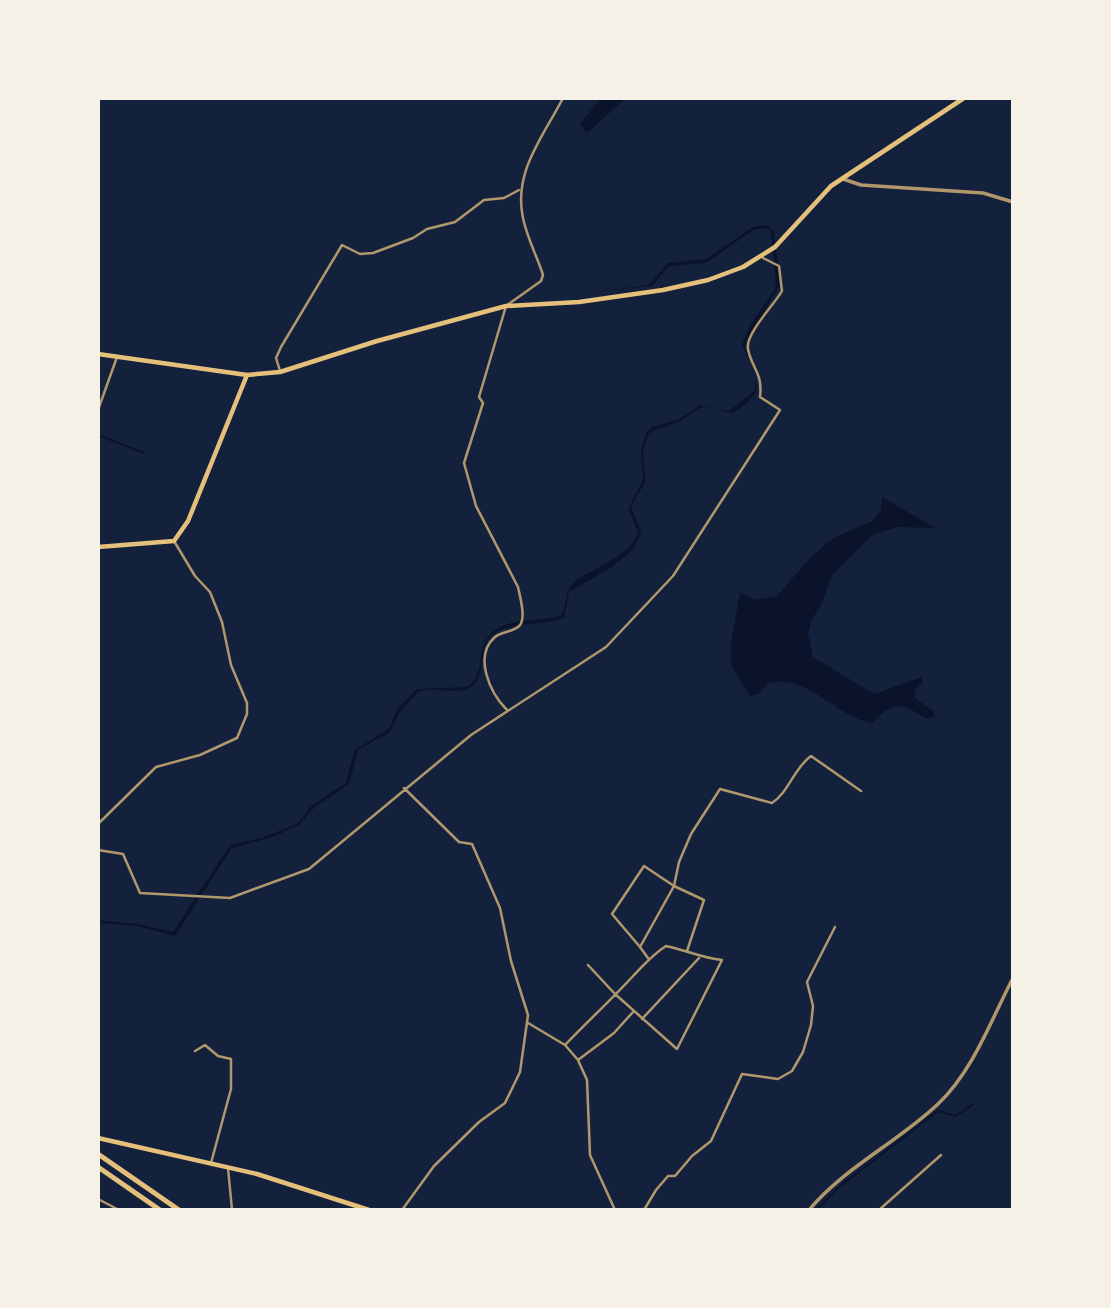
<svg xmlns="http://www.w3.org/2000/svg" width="1111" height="1308" viewBox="0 0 1111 1308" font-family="Karla,sans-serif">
<rect width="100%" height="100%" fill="#14213d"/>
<path fill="#0b132b" d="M601 98H626L587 133 580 124Z
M767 225 774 232 780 285 745 344C745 363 760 373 756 393 726 427 731 406 701 407L681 421 649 433 643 451 645 482 631 507 641 531C639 557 590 579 569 592L564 618C545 626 508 622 494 634 479 646 486 658 480 674 470 703 440 684 418 692L399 713 390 732 358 750 349 784 314 808 299 825 273 837 232 848 175 936 137 926 98 923V920L138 924 173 932 230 845 262 838 298 823 312 805 346 783 354 751 390 728 396 711 417 689 468 687C488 671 473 646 495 630 511 618 542 621 560 616 569 605 563 592 574 582 590 569 633 555 638 532L628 509 643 479 641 453 646 432 652 427 680 419 700 405 729 411 754 391 756 379 742 345 749 327 776 287 771 233 768 228 753 230 706 263 669 266 652 286 585 293 649 285 668 263 706 259 753 227Z
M882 497 935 528 897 527 872 535 832 575 821 606 812 619 808 633 813 657 874 694 922 677 923 682 915 690V698L933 711 935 717 927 719C900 702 894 701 872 723 837 718 809 674 769 683L758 694 750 696 731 665V644L740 592 756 600 777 596 812 556 835 537 873 521 881 510Z"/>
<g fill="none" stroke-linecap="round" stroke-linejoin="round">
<path stroke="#0b132b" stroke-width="2" d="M98 435 144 453
M816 1210 839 1187 938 1111 956 1116 973 1104"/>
<path stroke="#b1986c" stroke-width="2.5" d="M280 371 276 358 281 347 342 245 360 254 373 253 413 238 427 229 455 222 484 200 504 198 519 190
M98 410 117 357
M507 710C490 693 473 656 495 637 502 631 515 632 520 625 526 617 520 597 518 587L476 506 464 463 483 403 479 397 506 306 541 281 543 275C537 256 527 238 523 218 513 172 543 137 563 98
M98 824 156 767 200 755 237 738 247 714V703L231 665 222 622 210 592 195 576 174 541
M98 850 123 854 140 893 230 898 309 869 471 735 606 647 673 576 780 410 760 397C763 373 752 369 748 349 745 334 774 305 782 291L779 266 763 258
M640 947 612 914 644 866 674 886 704 900 687 951
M648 958 640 947 674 886 679 862 691 834 720 789 772 803C789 792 794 768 811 756L861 791
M642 1019 699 958
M528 1023 565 1045C588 1021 612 999 634 975 645 964 652 955 666 946 686 950 701 958 722 960L677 1049 615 994 588 965
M565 1045 578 1060 587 1080 590 1155 615 1210
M195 1051 205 1045 218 1056 231 1059V1089L211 1163
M578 1060 614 1033 633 1012
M228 1168 232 1210
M98 1199 119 1210
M402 1210 434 1166 479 1122 505 1103 520 1072 528 1015 511 961 500 908 472 844 459 842 404 788
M644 1210 656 1190 668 1176H675L692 1156 711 1141 742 1074 778 1079 792 1071 803 1052 811 1025 813 1006 807 982 835 927
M879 1210 941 1155"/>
<path stroke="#b1986c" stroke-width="3.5" d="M843 179 861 185 983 193 1013 202
M809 1210C845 1167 898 1142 938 1104 973 1071 991 1020 1013 978"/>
<path stroke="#e5c07b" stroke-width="4.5" d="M98 354 247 375"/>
<path stroke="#e5c07b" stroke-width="4.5" d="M98 547 174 541 188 521 247 375 280 372 377 341 506 306 579 302 663 290 708 280 743 267 775 247 831 186 964 98"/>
<path stroke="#e5c07b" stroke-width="4.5" d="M98 1138 257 1174 369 1210"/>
<path stroke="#e5c07b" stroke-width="5" d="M98 1154 179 1210
M98 1167 160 1210"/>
</g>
<rect width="1111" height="1308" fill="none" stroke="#f6f1e7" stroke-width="200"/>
</svg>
